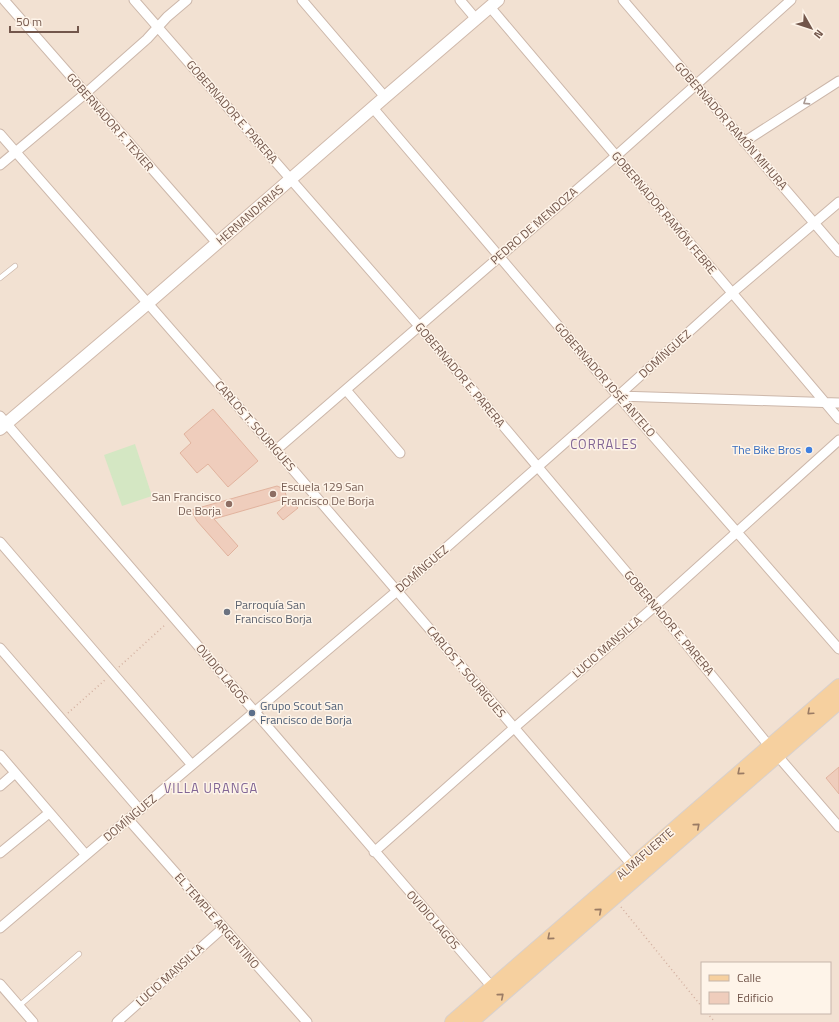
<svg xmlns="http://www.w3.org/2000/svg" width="839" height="1022" viewBox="0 0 839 1022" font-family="'Titillium Web',sans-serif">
<rect width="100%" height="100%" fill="#fbf0e3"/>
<path fill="#f2e1d2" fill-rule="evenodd" d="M0 0H839V1022H0ZM702 963H830V1013H702Z"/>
<path fill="#d4e7c3" d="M135 444 152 496 122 506 104 455Z"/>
<path fill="#efcdbc" stroke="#e1b39e" d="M213 409 258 461 228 487 208 464 197 473 180 453 191 443 184 434Z
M277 486 284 489 287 498 214 519 238 546 228 556 197 521 191 510Z
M291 500 298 508 283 520 277 513Z
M839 767V794L826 778Z"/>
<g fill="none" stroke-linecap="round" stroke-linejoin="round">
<g stroke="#ccb7aa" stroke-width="6">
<path id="lane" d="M0 278 15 266
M19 1006 79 954"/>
</g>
<g stroke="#ccb7aa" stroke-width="11">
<path id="street" d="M4 0 217 243
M134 0 419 326 655 606 770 747 839 827
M302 0 385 97
M460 0 476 19
M623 0 839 252
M490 7 839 419
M373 108 618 396 839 649
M0 134 276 450 632 865
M744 142 839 81
M0 165 86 93 147 39 167 17 187 0
M346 390 400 453
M618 396 839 403
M0 416 492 987
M276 450 616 156 791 0
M0 542 192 765
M0 648 140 810
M0 755 86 855
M0 786 15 773
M128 819 307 1022
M374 852 514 728 655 606 839 440
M0 853 49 813
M0 928 397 591 618 396 732 293 839 202
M0 984 33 1022
M117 1022 223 928"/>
</g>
<g stroke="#d0b9ab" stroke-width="14">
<path id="secondary" d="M0 429 147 304 385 97 498 0"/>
</g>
<g stroke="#d8d0cd" stroke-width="16">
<path id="primary" d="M452 1022 839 686
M471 1022 839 702"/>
</g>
<path stroke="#d3b0a0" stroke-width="1.5" stroke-dasharray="1 3" stroke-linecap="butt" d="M119 667 166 624
M68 713 106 679
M621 907 702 1007
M707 1013 715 1022"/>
<use href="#lane" stroke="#fff" stroke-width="4.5"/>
<use href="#street" stroke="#fff" stroke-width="9"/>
<use href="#secondary" stroke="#fff" stroke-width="12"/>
<use href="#primary" stroke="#f6d09f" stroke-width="14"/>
</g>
<defs><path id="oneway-chevron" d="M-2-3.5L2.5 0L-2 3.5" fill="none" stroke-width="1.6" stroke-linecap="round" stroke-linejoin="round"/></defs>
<use stroke="#aa9a93" href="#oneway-chevron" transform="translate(806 102) rotate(147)"/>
<g stroke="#9a7b64">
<use href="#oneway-chevron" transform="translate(810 712) rotate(138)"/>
<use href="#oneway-chevron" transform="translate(740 772) rotate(140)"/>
<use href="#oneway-chevron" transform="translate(697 826) rotate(-41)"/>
<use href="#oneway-chevron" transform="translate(599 911) rotate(-41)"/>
<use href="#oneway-chevron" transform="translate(550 937) rotate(139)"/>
<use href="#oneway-chevron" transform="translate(501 996) rotate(-41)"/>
</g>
<circle fill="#3f7fe0" stroke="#fef4e9" stroke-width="1.5" cx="809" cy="450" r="4"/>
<g fill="#8d6e63" stroke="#fef4e9" stroke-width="1.5">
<circle cx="273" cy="494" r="4"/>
<circle cx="229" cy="504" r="4"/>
</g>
<circle fill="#6b7280" stroke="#fef4e9" stroke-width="1.5" cx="227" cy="612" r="4"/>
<circle fill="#5c6f8a" stroke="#fef4e9" stroke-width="1.5" cx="252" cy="713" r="4"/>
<g text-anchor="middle" stroke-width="3" stroke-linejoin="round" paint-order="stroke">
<g font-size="12" fill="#72564b" stroke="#fef4e9">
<text transform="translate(232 112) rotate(49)" y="4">GOBERNADOR E. PARERA</text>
<text transform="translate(110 122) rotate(49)" y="4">GOBERNADOR F. TEXIER</text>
<text transform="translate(731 126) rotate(49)" y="4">GOBERNADOR RAMÓN MIHURA</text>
<text transform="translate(664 213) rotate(50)" y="4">GOBERNADOR RAMÓN FEBRE</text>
<text transform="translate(250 215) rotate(-41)" y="4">HERNANDARIAS</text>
<text transform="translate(534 226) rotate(-41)" y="4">PEDRO DE MENDOZA</text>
<text transform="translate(665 354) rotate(-42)" y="4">DOMÍNGUEZ</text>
<text transform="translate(460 375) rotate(50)" y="4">GOBERNADOR E. PARERA</text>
<text transform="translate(605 380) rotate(49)" y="4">GOBERNADOR JOSÉ ANTELO</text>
<text transform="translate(255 426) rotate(49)" y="4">CARLOS T. SOURIGUES</text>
<text transform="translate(422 569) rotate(-41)" y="4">DOMÍNGUEZ</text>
<text transform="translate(669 623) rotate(50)" y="4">GOBERNADOR E. PARERA</text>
<text transform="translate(607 647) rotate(-41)" y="4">LUCIO MANSILLA</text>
<text transform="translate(466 672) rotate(50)" y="4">CARLOS T. SOURIGUES</text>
<text transform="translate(222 674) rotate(50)" y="4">OVIDIO LAGOS</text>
<text transform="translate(130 818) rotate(-40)" y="4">DOMÍNGUEZ</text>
<text transform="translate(645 854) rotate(-41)" y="4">ALMAFUERTE</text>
<text transform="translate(433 920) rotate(49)" y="4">OVIDIO LAGOS</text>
<text transform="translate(217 921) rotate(49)" y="4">EL TEMPLE ARGENTINO</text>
<text transform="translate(170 975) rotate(-42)" y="4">LUCIO MANSILLA</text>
</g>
<g font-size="12" fill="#366cbe" stroke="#fef4e9" text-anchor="end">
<text x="801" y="454">The Bike Bros</text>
</g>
<g font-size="12" fill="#785e54" stroke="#fef4e9" text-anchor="start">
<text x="281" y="491">Escuela 129 San<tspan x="281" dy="14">Francisco De Borja</tspan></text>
<text x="221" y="501" text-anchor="end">San Francisco<tspan x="221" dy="14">De Borja</tspan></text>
</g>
<g font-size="12" fill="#5b616d" stroke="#fef4e9" text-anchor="start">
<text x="235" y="609">Parroquía San<tspan x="235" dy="14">Francisco Borja</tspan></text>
</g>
<g font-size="12" fill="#4e5e75" stroke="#fef4e9" text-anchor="start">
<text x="260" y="710">Grupo Scout San<tspan x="260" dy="14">Francisco de Borja</tspan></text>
</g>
<g font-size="13" letter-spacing="1" fill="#826695" stroke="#fef4e9">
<text x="604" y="449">CORRALES</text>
<text x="211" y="793">VILLA URANGA</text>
</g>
</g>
<rect x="701" y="962" width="130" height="52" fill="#fef4e9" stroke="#c6b5aa"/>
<rect x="709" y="975" width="20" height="6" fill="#f6d09f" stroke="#c6b5aa"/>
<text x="737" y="982" font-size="12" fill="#72564b">Calle</text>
<rect x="709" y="992" width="20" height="12" fill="#efcdbc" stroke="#c6b5aa"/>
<text x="737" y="1002" font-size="12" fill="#72564b">Edificio</text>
<g transform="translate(811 28) rotate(129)" stroke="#fef4e9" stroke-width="3" paint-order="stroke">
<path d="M0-3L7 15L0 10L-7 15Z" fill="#72564b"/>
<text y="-6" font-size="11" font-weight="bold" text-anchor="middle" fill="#72564b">N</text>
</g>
<path d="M10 26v6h68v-6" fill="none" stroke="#72564b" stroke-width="2"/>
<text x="16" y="26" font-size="12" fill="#72564b" stroke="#fef4e9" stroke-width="3" paint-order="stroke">50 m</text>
</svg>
